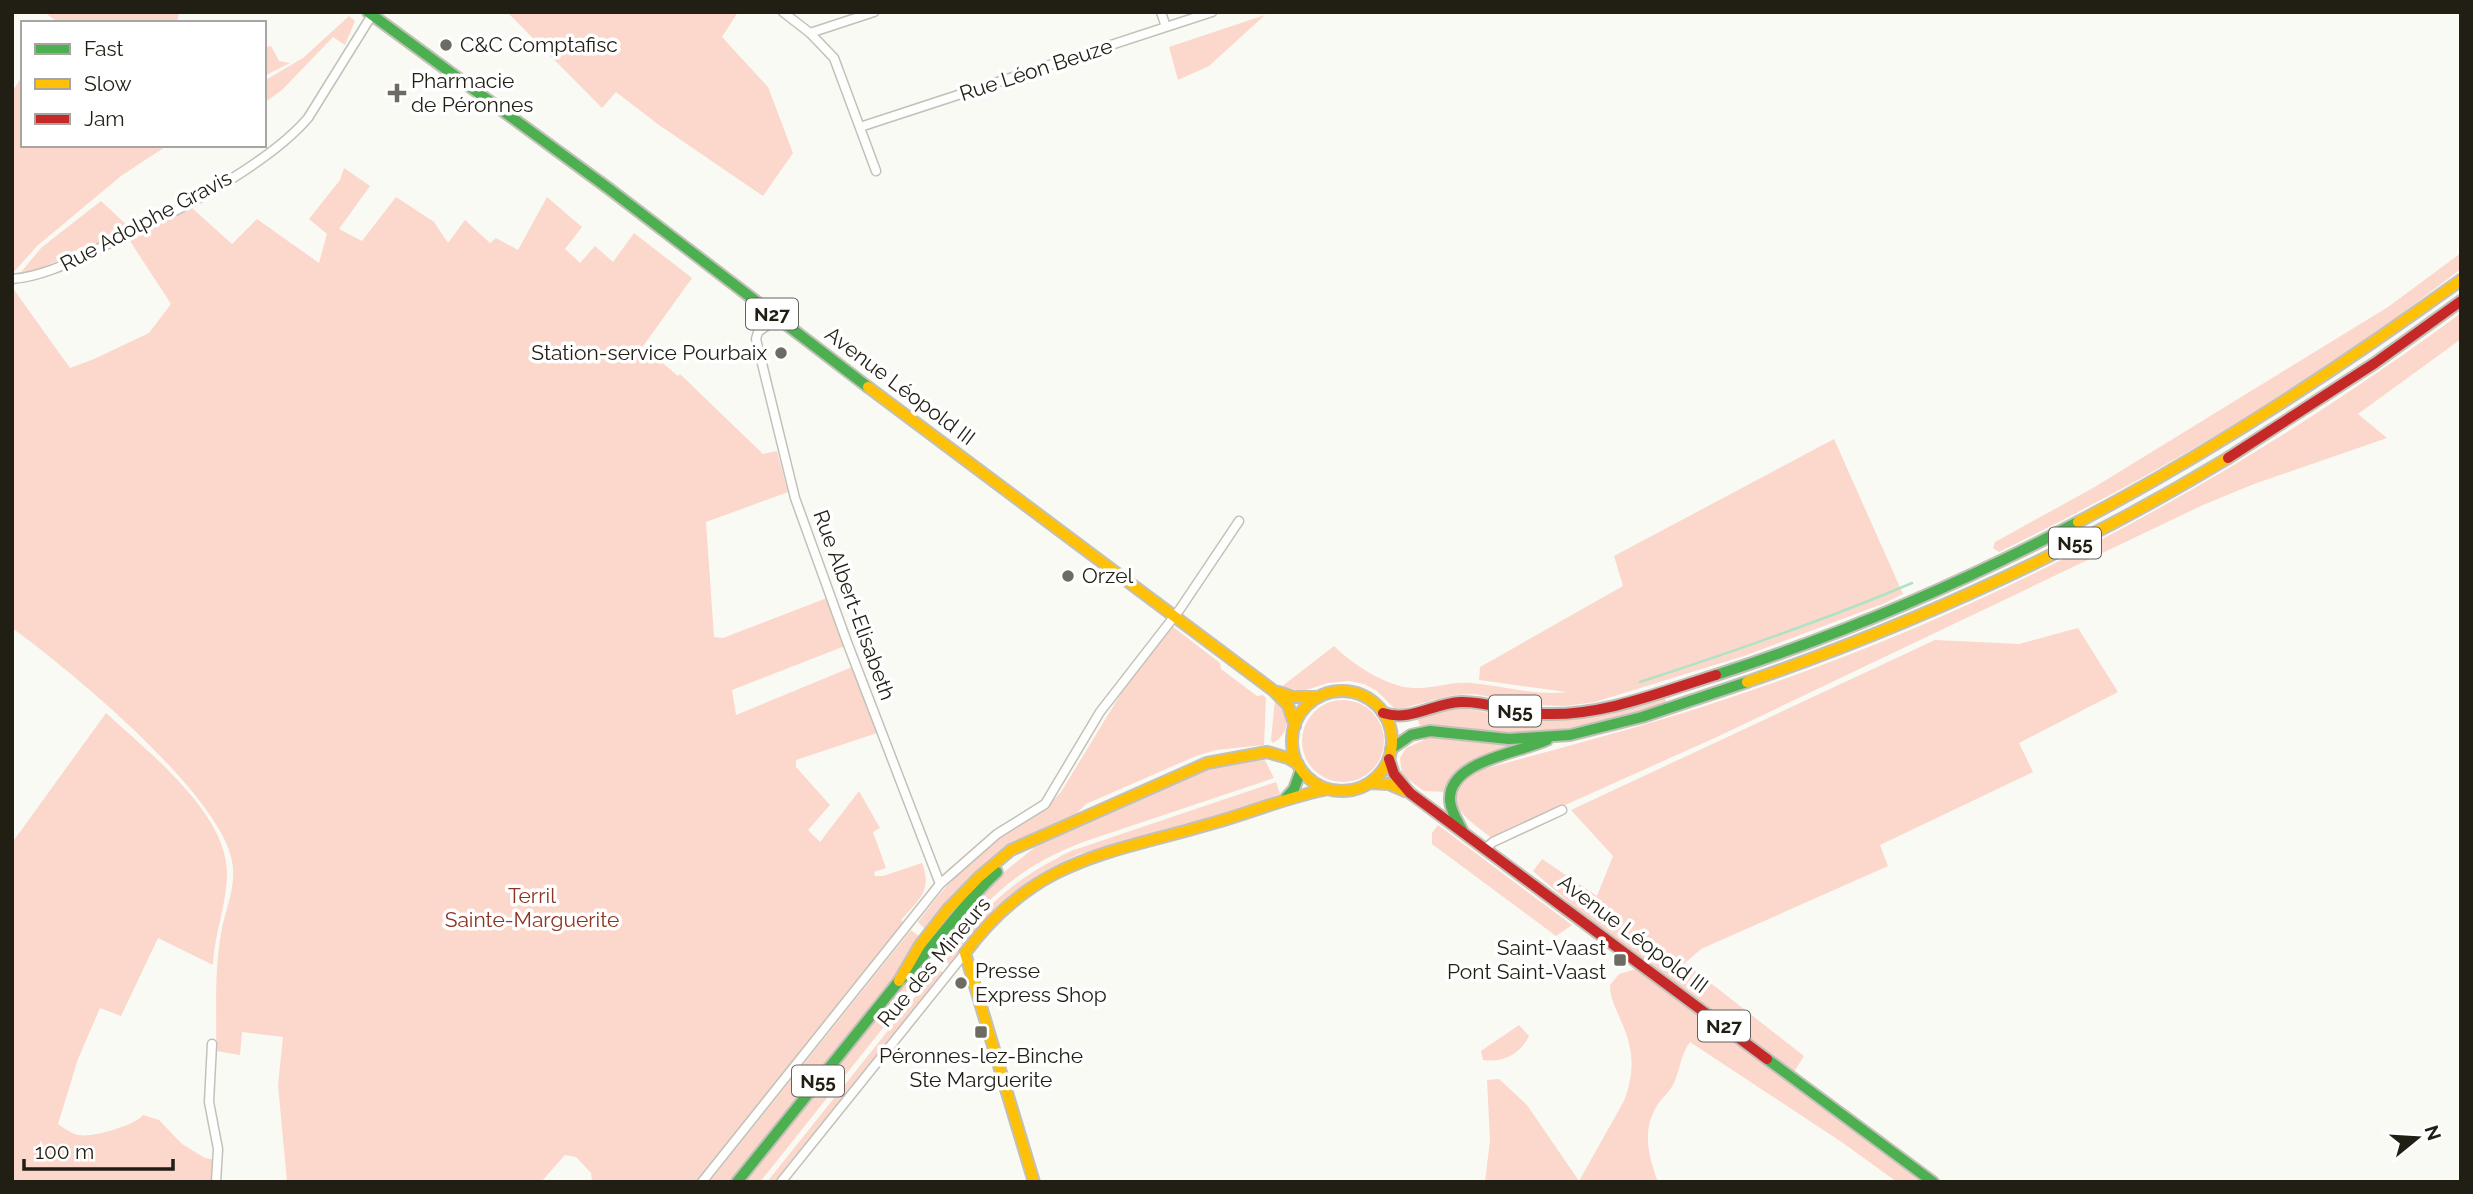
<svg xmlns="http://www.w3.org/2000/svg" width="2473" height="1194" viewBox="0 0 2473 1194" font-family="Raleway,sans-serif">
<rect width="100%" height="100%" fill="#fafaf4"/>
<path fill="#fcd7cb" d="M44 12H179L177 23H59Z
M507 12H738L722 37 768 87 793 153 763 196 659 125 616 92 602 108Z
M1265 15 1209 66 1178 80 1169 47Z
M349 16 355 21 345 45 333 37 282 90 264 103V81L303 58Z
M271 46 279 61 290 63 264 76V47Z
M23 75V145H168L121 176 37 246 12 274V92Z
M344 168 370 186 339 229 362 241 396 197 434 222 448 243 465 220 490 243 496 238 518 250 547 197 582 227 565 249 580 263 595 246 613 262 634 233 692 278 641 349 659 360 678 376 680 374 763 454 777 451 788 492 706 522 714 637 723 638 827 598 845 646 732 690 736 715 852 667 877 733 796 760V767L830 805 808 830 820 842 859 791 880 828 873 832 886 868 874 872 875 876H883L922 863C933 891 918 900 901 920L905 923 698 1182H592L591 1173 576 1157 565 1155 541 1182H287L278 1085 283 1037 242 1032 240 1055 216 1051C217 1012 214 972 221 934 225 909 237 887 232 861 220 794 69 669 12 628V287L70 368 94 359 149 333 171 304 130 241 192 208 232 244 257 219 319 263 327 234 309 219 340 180Z
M101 201 130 228 39 269 21 272 42 247Z
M2461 253V269C2416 303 2371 338 2323 369 2219 437 2111 497 1999 552L1993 548 1995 542 2093 488 2388 307Z
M2461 313V339L2358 414 2387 438 2254 484 2203 505 1719 736 1492 838C1477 826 1444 807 1459 784 1462 779 1469 775 1473 772 1559 748 1647 726 1732 697 1995 610 2239 477 2461 313Z
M1834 439 1903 594 1885 603 1747 655 1595 702 1566 706 1535 705 1474 694 1453 695 1403 708H1394L1377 691 1364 684 1349 681 1328 683 1303 691 1281 687 1334 646C1352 664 1387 687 1413 688 1433 689 1451 681 1472 683 1504 686 1534 696 1567 692L1479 680 1480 667 1623 586 1614 556Z
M1172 626 1220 663 1221 669 1257 696 1263 695 1266 698 1264 745 1216 750 1196 756 1086 804 1077 813 1035 832 925 929 918 922C934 901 951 879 971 861 999 835 1035 821 1061 792L1128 682Z
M2078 628 2118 692 2019 743 2033 772 1880 845 1888 866 1701 949 1685 963 1804 1056 1792 1075 1933 1182H1897L1843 1143 1690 1042C1681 1054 1680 1069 1674 1083 1670 1092 1660 1099 1655 1109 1642 1134 1649 1157 1658 1182H1485L1490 1140 1487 1080 1499 1079 1527 1105 1579 1181 1624 1101C1635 1072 1634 1049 1621 1021 1616 1008 1610 999 1610 985L1619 974 1643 967 1533 871 1542 859 1597 896 1613 856 1571 810 1935 640 2019 644Z
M1275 698C1289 712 1293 731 1273 743L1271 740Z
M1665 698 1667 703 1608 720 1539 734 1420 726 1418 720 1449 709 1462 708 1513 717Z
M1302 741a41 41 0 1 1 82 0a41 41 0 1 1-82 0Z
M106 713C148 752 229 814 227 876 226 907 214 935 213 965L158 938 121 1016 100 1008 78 1059 58 1124C64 1128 72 1134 79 1135 92 1138 136 1125 143 1115L159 1120 182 1144 205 1158 215 1160 214 1182H12V843Z
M1432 736 1534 745 1486 759 1447 792 1424 791 1402 775 1400 758 1406 748 1424 740V737Z
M1265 760 1274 778 1086 841C1016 867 986 900 940 957L933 952 993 881 1035 847 1059 834 1187 776 1227 764Z
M1276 782 1280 794 1218 817 1079 854C1018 880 990 914 949 964L944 960C985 907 1010 881 1071 851Z
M1438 825 1572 925 1556 936 1432 844V833Z
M911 930 921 938 883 992 731 1182H709Z
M927 959 934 964 760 1182H745L908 979Z
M938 968 943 973 774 1182H767Z
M1519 1025 1529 1036C1520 1054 1504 1063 1483 1060L1481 1051Z"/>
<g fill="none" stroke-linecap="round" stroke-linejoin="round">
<path stroke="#b0e2c4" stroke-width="2.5" d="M1640 682C1732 652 1823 621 1912 583"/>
<g stroke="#c2c1b9" stroke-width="11">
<path id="street" d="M783 12 810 33 834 58 876 171
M1161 12 1166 27
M810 33 874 12
M860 127 1212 12
M12 279C47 276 76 259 108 244 168 216 265 168 308 118L372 15
M759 304 761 322 756 339 795 498 847 642 940 884
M758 332 769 324 783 323
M1485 849 1493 842 1562 810
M212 1044 209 1102 218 1149 216 1182
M702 1182 940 884 997 834 1045 804 1100 712 1180 609 1239 521
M781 1182 965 953"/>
</g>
<g stroke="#c2c1b9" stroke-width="14">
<path id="fast" d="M368 12 608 188 868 387
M1716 675C1840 635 1962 583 2078 522
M1391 749 1411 735 1430 731 1509 739 1570 735 1642 717 1747 682
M1286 798 1294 789 1301 770
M1463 832C1458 822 1451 812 1450 801 1447 761 1519 753 1547 740
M1767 1059 1933 1182
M737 1182 899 981C935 948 961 905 997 872"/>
</g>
<g stroke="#c2c1b9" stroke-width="14">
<path id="slow" d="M868 387 1274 691 1288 705 1295 726
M2078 522C2213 451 2338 369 2461 280
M1747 682C1914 624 2076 550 2228 458
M1292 741a50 50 0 1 1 100 0a50 50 0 1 1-100 0Z
M1278 692 1293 697H1319
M1369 783 1389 784 1405 791
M899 981 920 945 948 909 979 877 1011 850 1207 763 1267 752 1288 758 1298 764
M1034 1182 965 953C1036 858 1104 855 1210 824 1250 813 1287 797 1328 789"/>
</g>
<g stroke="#c2c1b9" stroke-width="14">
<path id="jam" d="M2228 458 2375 363 2461 301
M1383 713C1412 722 1433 703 1461 702 1489 701 1516 714 1545 714 1603 716 1661 692 1716 675
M1389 759 1394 774 1410 793 1767 1059"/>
</g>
<use href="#street" stroke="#fefefd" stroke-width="8"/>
<use href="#fast" stroke="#4caf50" stroke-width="10"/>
<use href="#slow" stroke="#ffc107" stroke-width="10"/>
<use href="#jam" stroke="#c62828" stroke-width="10"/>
</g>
<g fill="#6d6b62" stroke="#fff" stroke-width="2.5">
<circle cx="446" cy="45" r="7"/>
<path d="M393.5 82.5h7v7h7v7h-7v7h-7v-7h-7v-7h7z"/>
<circle cx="781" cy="353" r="7"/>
<circle cx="1068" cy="576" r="7"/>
<rect x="1613" y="953" width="14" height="14" rx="3.5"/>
<circle cx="961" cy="983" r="7"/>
<rect x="974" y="1025" width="14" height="14" rx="3.5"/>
</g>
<g text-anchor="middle" stroke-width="7" stroke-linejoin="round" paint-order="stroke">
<g fill="#fff" stroke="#64625a" stroke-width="2">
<rect x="746" y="298.5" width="52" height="31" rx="5"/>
<rect x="2049" y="527.5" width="52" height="31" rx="5"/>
<rect x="1489" y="695.5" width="52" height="31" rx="5"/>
<rect x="1698" y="1010.5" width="52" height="31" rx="5"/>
<rect x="792" y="1065.5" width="52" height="31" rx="5"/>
</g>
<g font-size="19" font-weight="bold" fill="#211e13">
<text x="772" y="321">N27</text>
<text x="2075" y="550">N55</text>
<text x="1515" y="718">N55</text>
<text x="1724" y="1033">N27</text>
<text x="818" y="1088">N55</text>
</g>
<g font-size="21" fill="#211e13" stroke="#fff" text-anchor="start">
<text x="460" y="52">C&amp;C Comptafisc</text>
<text x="411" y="88">Pharmacie<tspan x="411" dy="24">de Péronnes</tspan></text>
<text x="767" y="360" text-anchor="end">Station-service Pourbaix</text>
<text x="1082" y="583">Orzel</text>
<text x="1606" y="955" text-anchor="end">Saint-Vaast<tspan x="1606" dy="24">Pont Saint-Vaast</tspan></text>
<text x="975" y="978">Presse<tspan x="975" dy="24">Express Shop</tspan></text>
<text x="981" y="1063" text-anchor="middle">Péronnes-lez-Binche<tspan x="981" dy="24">Ste Marguerite</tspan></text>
</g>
<g font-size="21" fill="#211e13" stroke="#fff">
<text transform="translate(1036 70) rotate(-18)" y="7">Rue Léon Beuze</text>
<text transform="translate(146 221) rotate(-28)" y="7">Rue Adolphe Gravis</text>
<text transform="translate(900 386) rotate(37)" y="7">Avenue Léopold III</text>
<text transform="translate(854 605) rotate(70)" y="7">Rue Albert-Elisabeth</text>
<text transform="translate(1633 934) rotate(37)" y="7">Avenue Léopold III</text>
<text transform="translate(934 962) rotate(-50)" y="7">Rue des Mineurs</text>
</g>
<g font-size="21" fill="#8b3522" stroke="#fff">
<text x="532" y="903">Terril<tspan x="532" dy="24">Sainte-Marguerite</tspan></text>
</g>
</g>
<rect width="2473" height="1194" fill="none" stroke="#211e13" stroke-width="28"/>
<rect x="21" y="21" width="245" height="126" fill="#ffffff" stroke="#a6a5a1" stroke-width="2"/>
<rect x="35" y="44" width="35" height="10" fill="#4caf50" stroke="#a6a5a1" stroke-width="2"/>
<text x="84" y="56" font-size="21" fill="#211e13">Fast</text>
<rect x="35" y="79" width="35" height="10" fill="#ffc107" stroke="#a6a5a1" stroke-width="2"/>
<text x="84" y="91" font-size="21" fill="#211e13">Slow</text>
<rect x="35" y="114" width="35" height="10" fill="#c62828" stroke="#a6a5a1" stroke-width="2"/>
<text x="84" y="126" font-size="21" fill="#211e13">Jam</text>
<g transform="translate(2417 1138) rotate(72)" stroke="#ffffff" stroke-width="5" paint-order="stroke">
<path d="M0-5L12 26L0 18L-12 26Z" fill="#211e13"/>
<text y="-10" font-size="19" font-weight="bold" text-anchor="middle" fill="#211e13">N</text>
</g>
<path d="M24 1159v10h149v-10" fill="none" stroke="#211e13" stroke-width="3.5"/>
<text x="35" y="1159" font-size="21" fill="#211e13" stroke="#ffffff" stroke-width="5" paint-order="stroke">100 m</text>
</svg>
